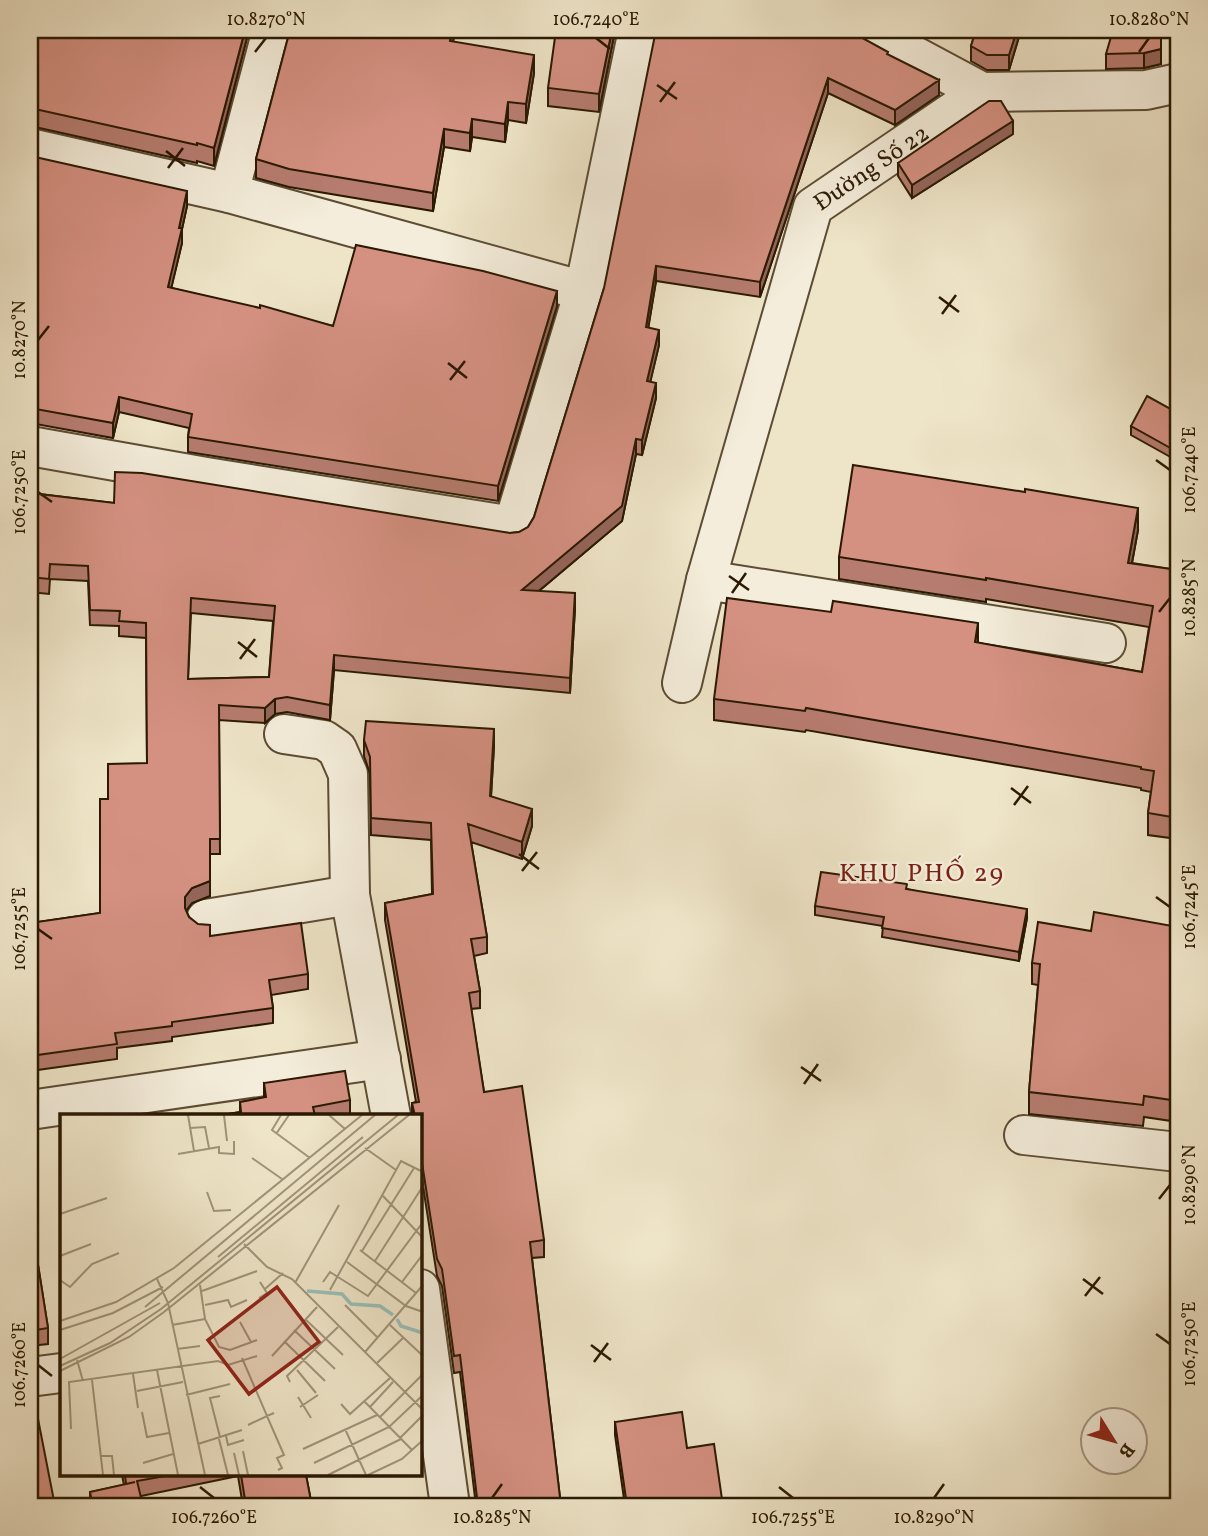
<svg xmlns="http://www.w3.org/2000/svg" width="1208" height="1536" viewBox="0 0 1208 1536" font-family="Vollkorn,serif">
<rect width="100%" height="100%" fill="#eee4c7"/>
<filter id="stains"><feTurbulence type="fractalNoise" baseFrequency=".00286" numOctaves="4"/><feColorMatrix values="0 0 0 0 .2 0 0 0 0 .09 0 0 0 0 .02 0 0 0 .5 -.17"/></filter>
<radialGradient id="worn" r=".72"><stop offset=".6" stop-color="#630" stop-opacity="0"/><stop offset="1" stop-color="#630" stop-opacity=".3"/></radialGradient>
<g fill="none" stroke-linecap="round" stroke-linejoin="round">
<g stroke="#5c4c34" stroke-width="42">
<g id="minor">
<path d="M866 30 982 92"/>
<path d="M30 148 229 193 584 291"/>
<path d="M229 193 272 30"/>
<path d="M30 446 206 477 513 526 584 291 638 30"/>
<path d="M706 580 1106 643"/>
<path id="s1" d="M682 683 706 580 813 207 982 92 1146 90 1178 83"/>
<path d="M284 734 324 740 337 749 348 774 350 895 391 1116"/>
<path d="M206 919 350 895"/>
<path d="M30 1110 381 1059"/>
<path d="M1024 1135 1178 1152"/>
<path d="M420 1289 450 1506"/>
<path d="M30 1377 61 1373"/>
</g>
</g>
<use href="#minor" stroke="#f4eddb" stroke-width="38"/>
</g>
<path fill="#b67c6f" stroke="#2b1903" stroke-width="2" fill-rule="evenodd" d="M30 30H249L214 166 197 161V163L35 127H30V89L32 80 30 64Z
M290 30H455L453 42 534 73 526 123 508 120 505 142 472 137 470 151 444 147 433 211 289 187 256 178V159Z
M614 30V36L599 112 548 106V88Z
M976 30H1021L1009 70H987L971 61V46Z
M1161 30V64L1144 68 1106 69V54Z
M855 34 888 55 939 95 895 125 828 93 760 297 656 281 648 328 659 345 650 382 656 398 642 455 636 454 622 521 539 591 575 608 570 693 334 670 330 720 287 712 275 714 265 723 219 720 220 854H210V896L192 903 186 911 189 917 210 936 308 974V989L271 995 273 1008V1023L172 1037V1041L117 1048V1059L30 1071V923L100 913 108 799 147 763 146 638 119 636V626L90 625 88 581 50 579 49 594 30 592V493L114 503 510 533 519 532 528 527 534 517 604 288ZM191 613 273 621 269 677 188 679Z
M1013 134 912 198 898 176V163Z
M30 180 187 206 182 229V243L171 288 333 326 557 306 498 501 188 452V437L189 428 119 412 113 438 30 423Z
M1178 413V452L1174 459 1131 435V426Z
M1138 530 1132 563 1178 570V839L1148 835V813L1151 792 1141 790V788L806 730 805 732 714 720V699L978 643 1142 672 1149 627 986 599V602L839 579V557Z
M364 740 494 746 491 796 532 826 522 859 471 842 487 937V953L474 956 480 991V1008L471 1009 484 1092 544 1240V1257L532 1258 561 1506H476L460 1372 454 1373 442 1286 437 1276 420 1167V1116H412V1103L416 1102 385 920V903L432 894 431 840 371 835 370 774 364 756Z
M907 889 1027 918 1019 961 882 937 883 926 815 915V906Z
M1178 927V1122L1144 1117 1143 1126 1029 1114V1092L1038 985 1032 984V963L1091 931Z
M264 1083 350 1100V1115L216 1116 240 1112V1102L264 1098Z
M30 1214 48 1328V1344L30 1346Z
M615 1422 687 1448 723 1506H625L615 1435Z
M1178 1453V1480H1176V1469Z
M122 1475H306L312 1506H243L238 1476 141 1496 143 1506H90V1492L124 1485Z"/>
<path fill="#94655a" stroke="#2b1903" stroke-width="2" d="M245 30H249L214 166V148Z
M452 30H455L450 59V41Z
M612 30H614V36L599 112V94Z
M1017 30H1021L1009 70V55Z
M1161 49V64L1144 68V53Z
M534 55V73L526 123V104Z
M828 78V93L760 297V282Z
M939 80V95L895 125V110Z
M508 102V120L505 142V124Z
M472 119V137L470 151V133Z
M1013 121V134L912 198V185Z
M444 129V147L433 211V193Z
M187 191V206L182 229V243L168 302V287L179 228Z
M656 266V281L646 342V327Z
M557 291V306L498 501V486Z
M659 330V345L647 396V381Z
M656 383V398L642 455V440Z
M119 397V412L113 438V423Z
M636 439V454L622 521 522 605V590Z
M1178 443V452L1174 459V450Z
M1138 508V530L1128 584V563Z
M575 593V608L570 693V678Z
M978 623V645L975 642Z
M334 655V670L330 720V705Z
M275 699V714L265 723V708Z
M31 728V743L30 763V747Z
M494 729V746L490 813V796Z
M532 809V826L522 859V842Z
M210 881V896L192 903 185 912V923V897L192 888Z
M1027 909V918L1019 961V952Z"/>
<path fill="#d49081" stroke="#2b1903" stroke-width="2" fill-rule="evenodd" d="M30 30H245L214 148 197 143V145L35 109H30V89L33 74 30 46Z
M290 30H452L450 41 534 55 526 104 508 102 505 124 472 119 470 133 444 129 433 193 289 169 256 159Z
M556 30H612L599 94 548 88Z
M656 30H851L855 34 888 52 887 54 939 80 895 110 828 78 760 282 656 266 646 327 659 330 647 381 656 383 642 440 636 439 622 506 522 590 575 593 570 678 334 655 330 705 287 697 275 699 265 708 219 705 220 839H210V881L192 888 185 897V908L189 917 198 924 210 925V936L301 923 308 974 269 980 273 1008 172 1022V1026L115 1033 117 1044 30 1056V923L100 913V799H108V764L147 763 146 623 119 621 120 611 90 610 88 566 50 564 49 579 30 577V493L114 503 115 472 142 473 510 533 519 532 528 527 534 517 604 288ZM191 598 275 606 269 677 188 679Z
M976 30H1017L1009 55H987L971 46Z
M1113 30H1161V49L1144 53 1106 54Z
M989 101H1001L1013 121 912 185 898 163Z
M35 157 187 191 179 228H182L168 287 260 308V305L333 326 356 245 483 271 557 291 498 486 188 437 192 414 119 397 113 423 30 408V180Z
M1147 396 1178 413V443L1174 450 1131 426Z
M853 465 1025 492V489L1138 508 1128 563 1178 570V818L1148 813 1154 771 1141 769V767L806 708 805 711 714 699 727 598 831 612 833 601 978 623 975 642 1142 672 1153 606 986 578V580L839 557Z
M366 721 494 729 490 796 532 809 522 842 468 824 487 937 471 939 480 991 469 993 484 1092 522 1086 544 1240 530 1242 561 1506H478L460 1355 454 1356 442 1269 437 1259 420 1150V1116H415L412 1103 419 1102 385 903 433 894 431 823 371 818 370 757 364 740Z
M30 728H31L30 747Z
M821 872 907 884 906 889 1027 909 1019 952 882 928 884 917 815 906Z
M1094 912 1178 927V1101L1144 1096 1143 1105 1029 1092 1040 964 1032 963 1038 922 1091 931Z
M345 1071 350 1100 313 1107 315 1116H216L241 1112 240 1102 266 1097 264 1083Z
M30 1214 48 1328 30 1331Z
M30 1383H31L55 1506H30Z
M682 1412 687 1448 714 1444 723 1506H627L615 1422Z
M1178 1453V1469H1176Z
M125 1475H171L137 1481 143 1506H93L90 1492 135 1482 126 1484Z
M241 1475H306L312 1506H246Z"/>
<path fill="none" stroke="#2b1903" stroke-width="2.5" d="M596 38 610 49M255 52 266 38M1139 52 1149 38M657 85 677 99M660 102 675 82M166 151 185 166M168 168 183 148M939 297 959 312M942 314 956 295M38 340 49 326M448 363 467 378M450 380 465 361M1156 460 1170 470M38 492 52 502M729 576 749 590M732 593 746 573M1159 612 1170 598M238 642 257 657M240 659 255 639M1011 788 1031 803M1014 805 1028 786M519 854 539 869M522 871 537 852M1156 897 1170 907M38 929 52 939M801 1067 821 1081M804 1084 818 1064M1159 1199 1170 1185M1083 1279 1103 1294M1085 1296 1100 1277M1156 1334 1170 1344M591 1345 611 1360M594 1362 608 1343M38 1365 52 1376M200 1487 214 1498M779 1487 793 1498M492 1498 502 1484M934 1498 944 1484"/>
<g text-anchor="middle" stroke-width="5" stroke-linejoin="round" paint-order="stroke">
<g font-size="24" fill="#2b1903" stroke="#f4eddb">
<text dy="8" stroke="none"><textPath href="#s1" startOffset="564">Đường Số 22</textPath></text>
</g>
<g font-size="26" letter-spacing="2" fill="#7a1f14" stroke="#f4eddb">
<text x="922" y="881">KHU PHỐ 29</text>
</g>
</g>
<g transform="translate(60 1114)">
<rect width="362" height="362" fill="#eee4c7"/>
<path fill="none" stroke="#99beb8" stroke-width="3.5" d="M247 177 282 180 291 190 320 192 333 201M337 205 341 212 363 219"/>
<path fill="none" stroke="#a09379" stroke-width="2" d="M128 1 134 37M164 1 167 27M221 1 212 16 250 44M269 1 285 15M130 14 145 13 149 34M216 20 229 1M305 34 336 56M118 40 159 33V39L174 40V27M192 44 222 65M147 78 154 97 171 96M323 82 363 124M0 100 47 84M184 130 207 153 232 165 363 296M300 136 356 179M302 137 354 54M0 142 31 130M158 143 303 23M315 147 363 72M287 148 346 192 363 198M97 165 108 189 145 361M0 166 10 173 32 150 59 139M263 168 270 158 308 182 363 108M342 168 363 140M235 169 279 91M140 171 145 205 159 233 170 236 197 226M205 175 223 159M270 176 341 47 363 58M142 177 197 157M199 184 207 179 200 168M145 191 168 186 171 193 187 186M285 191 318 224M85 193 315 1M245 205 283 241M0 207 56 188 114 154 302 1M180 208 191 228M112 211 145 205M330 211 363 242M0 216 53 199 103 173M234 216 275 255M224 227 265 267M117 235 140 232M305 238 363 171M212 242 257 193M182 244 207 302 214 299M0 245 100 189M17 246 23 267M316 250 343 224M0 252 50 229 101 195 338 1M97 256 118 361M237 256 256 279M0 257 69 223 104 198 349 1M73 260 78 294M32 266 43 361M230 268 227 262 278 213M77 277 123 268M126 281 170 270M160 282 150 284 160 323M238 283 251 304M304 287 352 336M281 290 290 300 330 264M240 293 258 281M310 293 333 268M82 298 87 323 109 319M320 303 363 260M188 311 207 302 224 341 217 344 222 354 218 356M11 315 9 268 158 247 168 251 197 242M285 315 306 361M166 322 168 331 184 326M340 324 363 301M159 325 168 361M138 330 182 316M243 335 317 301M183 337 188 361M174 339 179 361M41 342H52L54 361M83 349 113 340M254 349 329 313 363 281M268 361 341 325M308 361 342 345 363 326"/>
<path fill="#8f2418" fill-opacity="0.15" stroke="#8f2418" stroke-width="3.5" d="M217 173 259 228 189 280 148 226Z"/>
<rect width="362" height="362" fill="none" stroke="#2b1903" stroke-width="3.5"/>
</g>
<rect width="1208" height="1536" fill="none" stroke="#eee4c7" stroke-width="77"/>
<g transform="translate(1114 1441) rotate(127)"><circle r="33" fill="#f4eddb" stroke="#a49885" stroke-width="2"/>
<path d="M0-5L12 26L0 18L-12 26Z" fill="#8f2418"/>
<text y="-10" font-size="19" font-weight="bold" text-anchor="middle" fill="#2b1903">B</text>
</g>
<rect x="38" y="38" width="1132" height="1460" fill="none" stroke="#2b1903" stroke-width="2.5"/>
<g font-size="18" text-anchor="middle" fill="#2b1903">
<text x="266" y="25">10.8270°N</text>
<text x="596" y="25">106.7240°E</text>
<text x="1149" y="25">10.8280°N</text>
<text transform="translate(19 340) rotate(-90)" y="6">10.8270°N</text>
<text transform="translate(1189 470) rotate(-90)" y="6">106.7240°E</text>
<text transform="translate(19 492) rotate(-90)" y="6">106.7250°E</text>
<text transform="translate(1189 598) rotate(-90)" y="6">10.8285°N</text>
<text transform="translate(1189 907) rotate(-90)" y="6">106.7245°E</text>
<text transform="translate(19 929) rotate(-90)" y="6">106.7255°E</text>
<text transform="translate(1189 1185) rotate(-90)" y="6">10.8290°N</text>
<text transform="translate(1189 1344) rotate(-90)" y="6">106.7250°E</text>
<text transform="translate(19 1365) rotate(-90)" y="6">106.7260°E</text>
<text x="214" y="1523">106.7260°E</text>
<text x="492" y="1523">10.8285°N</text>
<text x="793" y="1523">106.7255°E</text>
<text x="934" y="1523">10.8290°N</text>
</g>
<rect width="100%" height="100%" filter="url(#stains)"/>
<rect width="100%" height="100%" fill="url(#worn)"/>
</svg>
